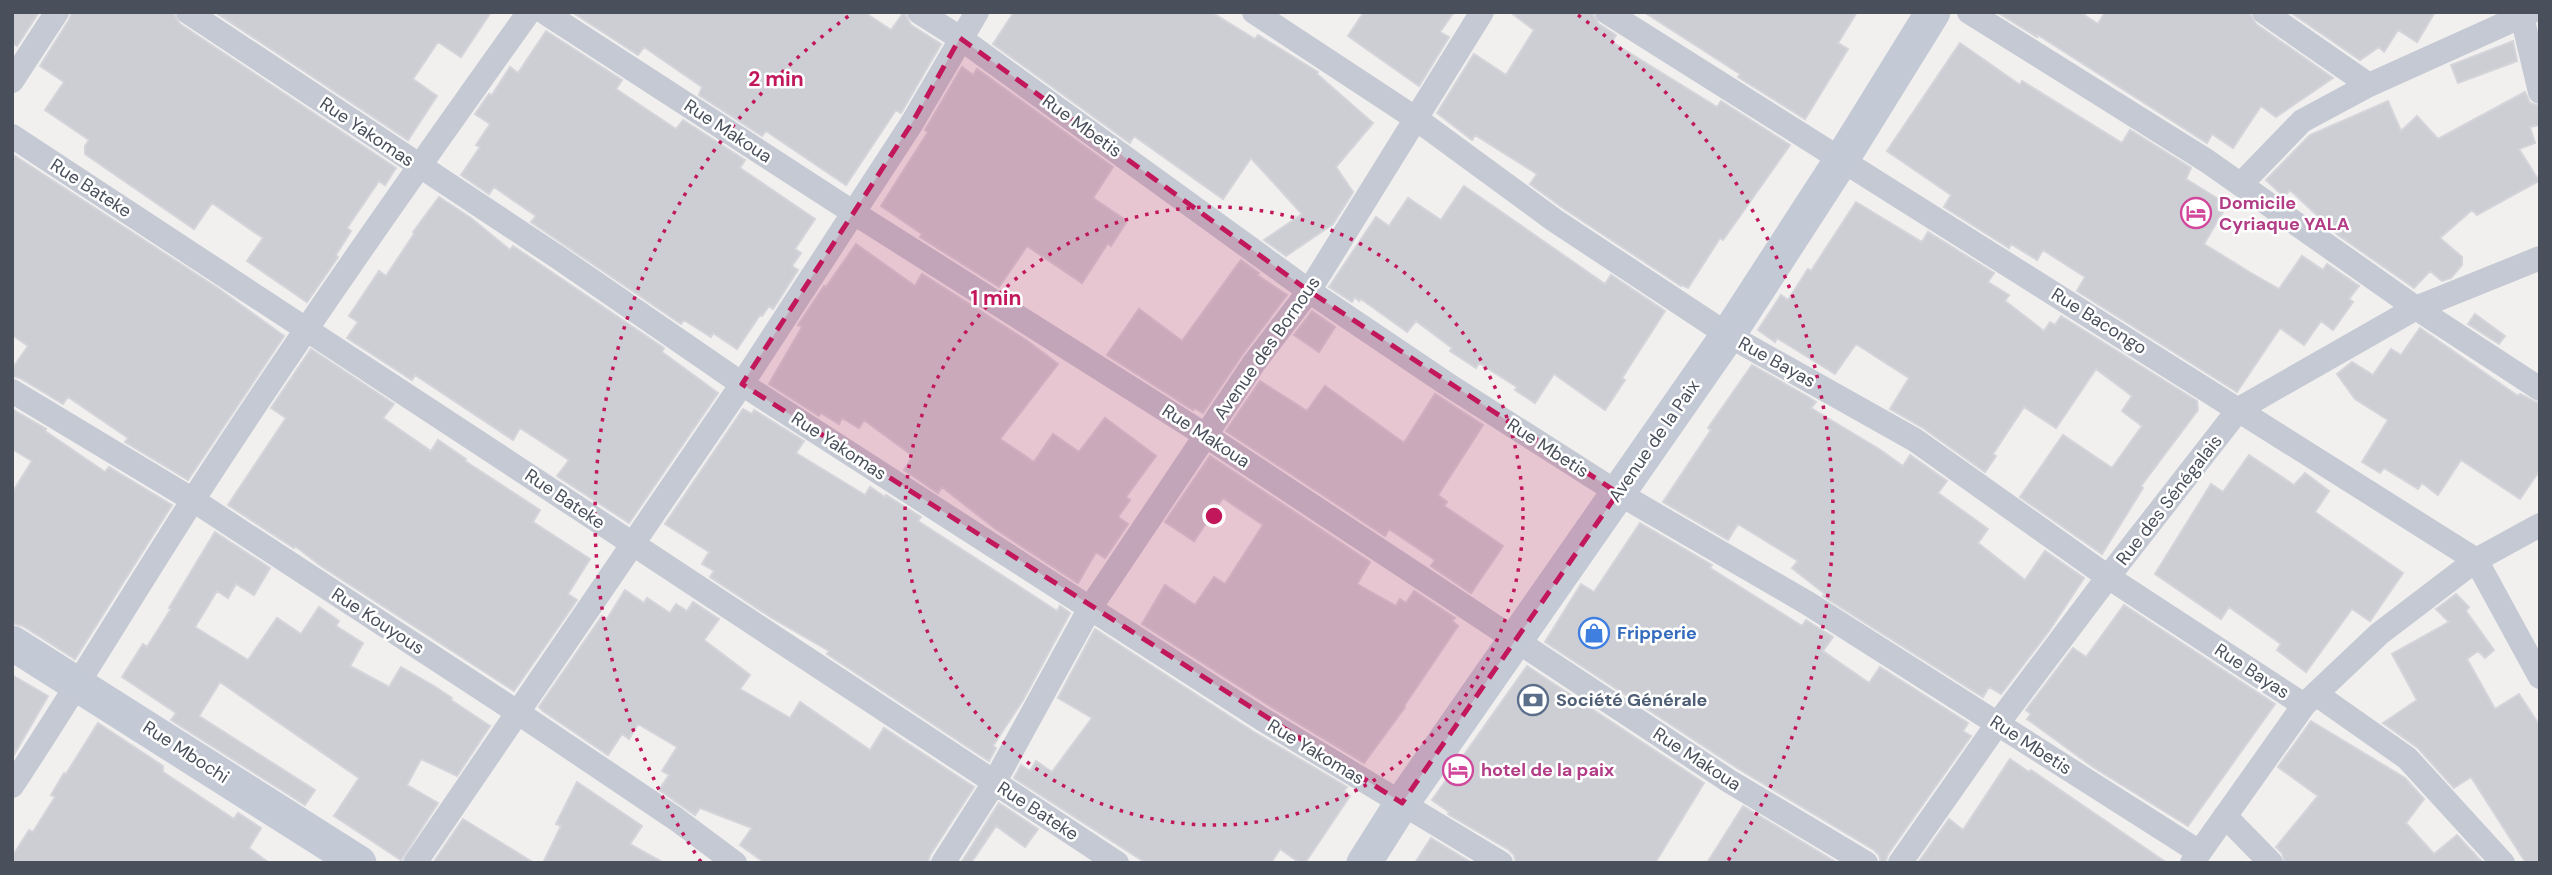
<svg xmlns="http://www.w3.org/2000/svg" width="2552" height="875" viewBox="0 0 2552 875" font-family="'DM Sans',sans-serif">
<rect width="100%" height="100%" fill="#f1f0ef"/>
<path fill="#ccced3" stroke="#d4d4da" stroke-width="2" d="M12 12H39L17 46 12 43Z
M72 12H173L180 24 396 168 385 185 379 181 347 228 351 231 336 255 338 257 307 302 247 261 263 238 212 203 194 229 85 154V146L89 140 45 110 64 82 40 66 69 20Z
M215 12H491L461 57 438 42 413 79 437 96 408 140Z
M572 12H864L891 30 904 12 911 25 941 44 901 113 896 110 846 185 766 131 762 136 699 95 702 87 644 47 638 55Z
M1014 12H1211L1255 39 1258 35 1318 72 1317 74 1373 123 1336 167 1353 192 1333 224 1286 256 1264 240 1302 214 1251 158 1223 199 1134 136 1130 143 993 44Z
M1364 12H1454L1440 32 1449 37 1419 86 1348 36Z
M1510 12H1592L1599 24 1616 35 1612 42 1717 107 1721 101 1790 145 1723 240 1720 238 1688 288 1682 285 1681 286 1563 208 1530 184 1537 174 1475 135 1472 140 1437 113 1474 54 1506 75 1534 30Z
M1644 12H1857L1838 43 1848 49 1805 119 1738 77 1740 74Z
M1997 12H2080L2098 24 2105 12H2249L2256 24 2333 78 2276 117 2261 106 2233 148 2212 134 2207 143 2038 35 2037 37Z
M2290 12H2435L2417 42 2398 30 2384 52 2379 47 2360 60Z
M546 31 622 80 616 89 676 129 683 120 745 160 740 168 815 219 795 249 801 253 792 266 798 270 773 309 769 306 762 316 760 315 737 349 713 333 711 337 684 320 681 324 531 222 536 216 494 187 489 194 461 175 480 147 476 145 490 124 475 114 489 94 492 95 510 67 518 73Z
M2513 41 2517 61 2458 83 2451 65Z
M1960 43 2020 85 2022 81 2122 143 2130 130 2191 168 2186 179 2220 200 2217 205 2224 210 2204 244 2251 273 2279 289 2302 256 2323 270 2327 264 2359 286 2349 299 2353 302 2333 330 2321 321 2304 345 2280 328 2237 392 2077 291 2085 277 2043 250 2037 260 2011 244 2009 248 1944 207 1951 195 1887 151Z
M962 67 973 75 977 69 1113 167 1093 198 1127 221 1111 246 1108 243 1082 283 1027 246 999 287 920 237 922 234 881 206 928 132 925 130Z
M2525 92 2530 103 2540 106V125L2530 127 2535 143 2519 149 2539 181 2477 215 2472 210 2440 238 2462 257V265L2451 278 2442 281 2430 271 2414 288 2338 235 2290 190 2284 197 2266 180 2310 135 2388 101 2401 131 2417 116 2438 139Z
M12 154 219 289 284 336 188 480 125 442 128 438 68 397 63 404 20 378 12 376V369L28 346 12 335Z
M1464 186 1605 284 1611 275 1665 311 1622 378 1625 380 1605 410 1554 374 1535 403 1515 390 1517 387 1479 363 1476 368 1450 351 1452 348 1416 321 1407 332 1361 299 1359 301 1355 297 1352 302 1329 287 1376 217 1389 226 1408 198 1441 220Z
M439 197 471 218 510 250 513 246 664 348 662 352 718 393 629 523 557 476 569 460 520 428 513 440 415 375 412 380 347 338 358 322 349 316 379 271 386 276 414 234 413 232Z
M1856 202 1922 242 1928 232 1994 273 1988 282 2009 295 2005 301 2044 331 2050 322 2055 325 2061 316 2197 401 2198 410 2141 486 2143 488 2102 554 2020 497 2063 435 2112 468 2142 426 2122 411 2132 396 2096 369 2056 428 2024 407 1993 454 1996 456 1985 472 1923 428 1890 409 1909 378 1856 344 1835 374 1777 338 1775 342 1758 330 1781 295 1788 300 1808 269 1811 271Z
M856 244 915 286 922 274 1026 340 1058 364 1000 439 1034 462 1053 434 1079 452 1105 418 1156 456 1126 497 1130 500 1118 517 1128 524 1105 558 1096 552 1078 583 997 530 942 487 938 493 904 470 913 456 864 420 859 428 842 418 839 424 821 413 819 416 769 384 802 327 798 325 824 286 826 287Z
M1241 260 1259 273 1257 275 1287 295 1242 355 1203 413 1194 408 1193 410 1107 355 1139 309 1182 341Z
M1312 311 1335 327 1319 352 1294 335Z
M2475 314 2505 336 2499 344 2468 324Z
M2420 328 2518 396 2520 394 2540 404V470L2520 499 2461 460 2438 495 2422 483 2418 489 2384 468 2380 473 2362 462 2388 420 2355 399 2337 374 2352 362 2373 375 2391 349 2401 355Z
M311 349 394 404 383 418 431 451 438 440 466 459 465 461 540 510 533 522 590 559 568 594 577 600 514 691 321 566 295 546 294 548 228 505 286 418 271 408Z
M1752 365 1810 398 1816 402 1811 408 1879 449 1903 466 1910 455 1947 481 1938 493 1988 529 1978 543 2025 580 2045 551 2084 578 2049 631 2001 694 1989 687 1983 697 1823 596 1825 594 1792 568 1798 561 1738 524 1728 540 1663 502 1711 430 1708 428Z
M1260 381 1307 411 1325 386 1404 443 1435 394 1483 425 1438 495 1447 502 1444 506 1503 546 1471 593 1431 566 1435 560 1389 529 1385 536 1226 431Z
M12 409 46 429 45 431 105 472 109 467 172 505 75 659 23 626 12 623V493L32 461 12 449Z
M743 409 752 414 754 410 804 441 796 453 865 495 870 487 885 497 886 495 921 517 918 521 1057 611 1060 606 1070 613 1023 700 993 746 996 748 989 761 827 654 829 651 772 618 710 577 714 571 702 564 709 552 665 524Z
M2249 455 2294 485 2305 473 2329 491 2315 512 2403 573 2370 621 2352 609 2306 672 2277 650 2281 644 2229 607 2221 619 2155 574 2211 484 2223 492Z
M1210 456 1370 562 1357 584 1396 606 1400 599 1406 603 1414 591 1455 618 1452 621 1458 626 1404 706 1405 707 1364 763 1270 706 1142 624 1165 585 1195 605 1214 577 1225 584 1263 525 1223 498 1194 541 1165 522Z
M1640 523 1712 565 1710 568 1802 626 1806 620 1833 637 1823 651 1869 683 1880 667 1968 723 1963 731 1971 736 1888 854 1885 863H1881L1879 855 1874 850 1737 768 1545 642 1581 584 1594 592Z
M215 532 270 568 254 595 236 584 228 598 217 591 195 627 248 660 277 618 301 634 319 607 339 621 336 626 363 643 350 666 389 687 401 667 434 686 452 698 451 700 490 726 457 776 421 759 407 785 438 803 401 860 334 816 359 778 220 682 199 716 315 790 305 805 171 720 176 713 122 677 143 644 147 647 171 609 169 608Z
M625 590 644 603 647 598 670 613 676 604 687 611 693 602 719 619 704 640 750 675 740 689 790 718 800 702 870 750 884 728 974 787 930 855 928 863H765L740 845 752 828 700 808 695 815 659 790 669 775 662 771 677 747 638 724 629 739 622 734 608 755 543 711 539 707 602 616 607 619Z
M2456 594 2469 607 2466 611 2494 650 2485 658 2478 651 2467 659 2495 709 2519 694 2540 726V863H2526L2471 777 2454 788 2418 748 2383 723 2417 700 2392 654 2449 622 2436 609Z
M2124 605 2275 704 2188 826 2093 767 2027 719 2031 714 2026 710 2073 648 2086 657Z
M1095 629 1254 732 1347 787 1344 791 1350 796 1305 863H1300L1280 849 1271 863H1146L1014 778 1021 765 1030 771 1036 761 1052 772 1092 718 1058 698Z
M1527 666 1704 783 1655 863H1516L1514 855 1509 850 1448 814 1449 812 1432 800Z
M12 675 48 696 12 758Z
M2311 721 2405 778 2424 799 2406 823 2434 854 2457 835 2483 863H2285L2282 853 2276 847 2318 796 2278 767Z
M98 723 163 766V772L234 819 238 813 261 828 249 848 269 863H12V857L29 830 33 832 55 797 51 795 64 773 66 774Z
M2010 759 2029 772 2031 770 2167 863H1918L1949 819 1963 830Z
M577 782 642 826 630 844 664 863H543L561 826 556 824Z
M999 803 1038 829 1025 847 996 826 971 863H961Z
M1743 806 1837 863H1707Z
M463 819 534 863H433Z
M1431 838 1472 863H1415Z"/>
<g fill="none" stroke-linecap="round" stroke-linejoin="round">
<path stroke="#c4c9d3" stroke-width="24" d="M188 12 559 258 742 384 1262 719 1501 863
M544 12 854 213 1205 435 1729 781 1866 863
M919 12 960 38 1309 291 1447 384 1618 493 1809 604 2199 852
M1254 12 1415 118 1554 220 1728 335 1915 440 2108 577 2304 705
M1607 12 2476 560 2540 677
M1969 12 2207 161 2416 308 2540 389
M2264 12 2369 85
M2521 12 2540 92
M12 81 57 12
M12 136C382 377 748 621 1117 863
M2241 184 2302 121 2369 85 2531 12
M12 391 193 500 517 712 676 819 735 863
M2316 694 2407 758 2503 863
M12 786C74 692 132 595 193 500 300 334 414 173 529 12
M2225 816 2271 863
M415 863 742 384 912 123 977 12
M943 863 994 783 1090 608 1254 363 1309 291 1482 12
M1900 863 1998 723 2108 577 2239 409 2416 308 2540 258
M2192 863 2304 705 2379 634 2476 560 2540 525"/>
<path stroke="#c4c9d6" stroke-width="35" d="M12 643 359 863
M1364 863 1402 803 1728 335 1842 159 1933 12"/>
</g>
<path fill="#c2185b" fill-opacity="0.2" stroke="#c2185b" stroke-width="5" stroke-dasharray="14 9" stroke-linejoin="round" d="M960 38 1309 291 1618 493 1402 803 742 384 912 123Z"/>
<g fill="none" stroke="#c2185b" stroke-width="3.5" stroke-dasharray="3.5 7">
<circle cx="1214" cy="516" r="309"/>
<path d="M701 862A619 619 0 0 1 850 15M1578 15A619 619 0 0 1 1727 862"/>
</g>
<defs>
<g id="hotel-ring" transform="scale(1.575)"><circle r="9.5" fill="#fff" stroke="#d1479c" stroke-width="1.5"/><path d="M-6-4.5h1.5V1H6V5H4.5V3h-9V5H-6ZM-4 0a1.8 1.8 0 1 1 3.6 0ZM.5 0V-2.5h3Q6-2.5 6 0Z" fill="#d1479c"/></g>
<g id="shop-ring" transform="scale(1.575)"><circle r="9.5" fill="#fff" stroke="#3f7fe0" stroke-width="1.5"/><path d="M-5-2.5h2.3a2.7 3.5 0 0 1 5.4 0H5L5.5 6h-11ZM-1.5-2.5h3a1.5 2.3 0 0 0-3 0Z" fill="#3f7fe0"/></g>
<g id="bank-ring" transform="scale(1.575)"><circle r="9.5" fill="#fff" stroke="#5c6f8a" stroke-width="1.5"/><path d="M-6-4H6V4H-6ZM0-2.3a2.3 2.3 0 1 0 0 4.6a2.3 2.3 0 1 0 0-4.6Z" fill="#5c6f8a"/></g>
</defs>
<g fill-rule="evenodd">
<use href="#hotel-ring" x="2196" y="213"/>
<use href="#shop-ring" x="1594" y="633"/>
<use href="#bank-ring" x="1533" y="700"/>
<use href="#hotel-ring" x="1458" y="770"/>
</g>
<g text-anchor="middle" stroke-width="5" stroke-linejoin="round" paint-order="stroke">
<g font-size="18" fill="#494f5b" stroke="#fff">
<text transform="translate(1082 126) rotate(36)" y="6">Rue Mbetis</text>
<text transform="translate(728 131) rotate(33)" y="6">Rue Makoua</text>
<text transform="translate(367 132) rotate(34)" y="6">Rue Yakomas</text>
<text transform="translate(91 188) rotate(33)" y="6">Rue Bateke</text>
<text transform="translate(2099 321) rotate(32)" y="6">Rue Bacongo</text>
<text transform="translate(1267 348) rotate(-55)" y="6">Avenue des Bornous</text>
<text transform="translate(1777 362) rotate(29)" y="6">Rue Bayas</text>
<text transform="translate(1206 436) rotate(33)" y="6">Rue Makoua</text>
<text transform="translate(1654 441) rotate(-55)" y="6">Avenue de la Paix</text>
<text transform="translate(839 446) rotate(33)" y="6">Rue Yakomas</text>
<text transform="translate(1548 448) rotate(33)" y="6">Rue Mbetis</text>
<text transform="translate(565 499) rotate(34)" y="6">Rue Bateke</text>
<text transform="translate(2169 500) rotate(-52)" y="6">Rue des Sénégalais</text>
<text transform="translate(378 621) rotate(33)" y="6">Rue Kouyous</text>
<text transform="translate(2252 671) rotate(33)" y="6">Rue Bayas</text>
<text transform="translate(2031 745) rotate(33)" y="6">Rue Mbetis</text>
<text transform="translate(186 752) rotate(33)" y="6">Rue Mbochi</text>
<text transform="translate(1316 752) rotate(31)" y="6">Rue Yakomas</text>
<text transform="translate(1697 759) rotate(33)" y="6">Rue Makoua</text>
<text transform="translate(1038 811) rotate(33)" y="6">Rue Bateke</text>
</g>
<g font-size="18" font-weight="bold" fill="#b23c85" stroke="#fff" text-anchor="start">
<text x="2219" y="209">Domicile<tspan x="2219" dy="21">Cyriaque YALA</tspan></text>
<text x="1481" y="776">hotel de la paix</text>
</g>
<g font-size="18" font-weight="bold" fill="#366cbe" stroke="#fff" text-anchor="start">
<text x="1617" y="639">Fripperie</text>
</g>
<g font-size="18" font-weight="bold" fill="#4e5e75" stroke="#fff" text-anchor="start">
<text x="1556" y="706">Société Générale</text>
</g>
</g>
<circle cx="1214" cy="516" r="10" fill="#c2185b" stroke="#fff" stroke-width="3.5"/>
<g font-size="21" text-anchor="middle" font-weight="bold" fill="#c2185b" stroke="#fff" stroke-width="5" stroke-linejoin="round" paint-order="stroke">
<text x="776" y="86">2 min</text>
<text x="996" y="305">1 min</text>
</g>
<rect width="2552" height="875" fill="none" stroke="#494f5b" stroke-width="28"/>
</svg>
